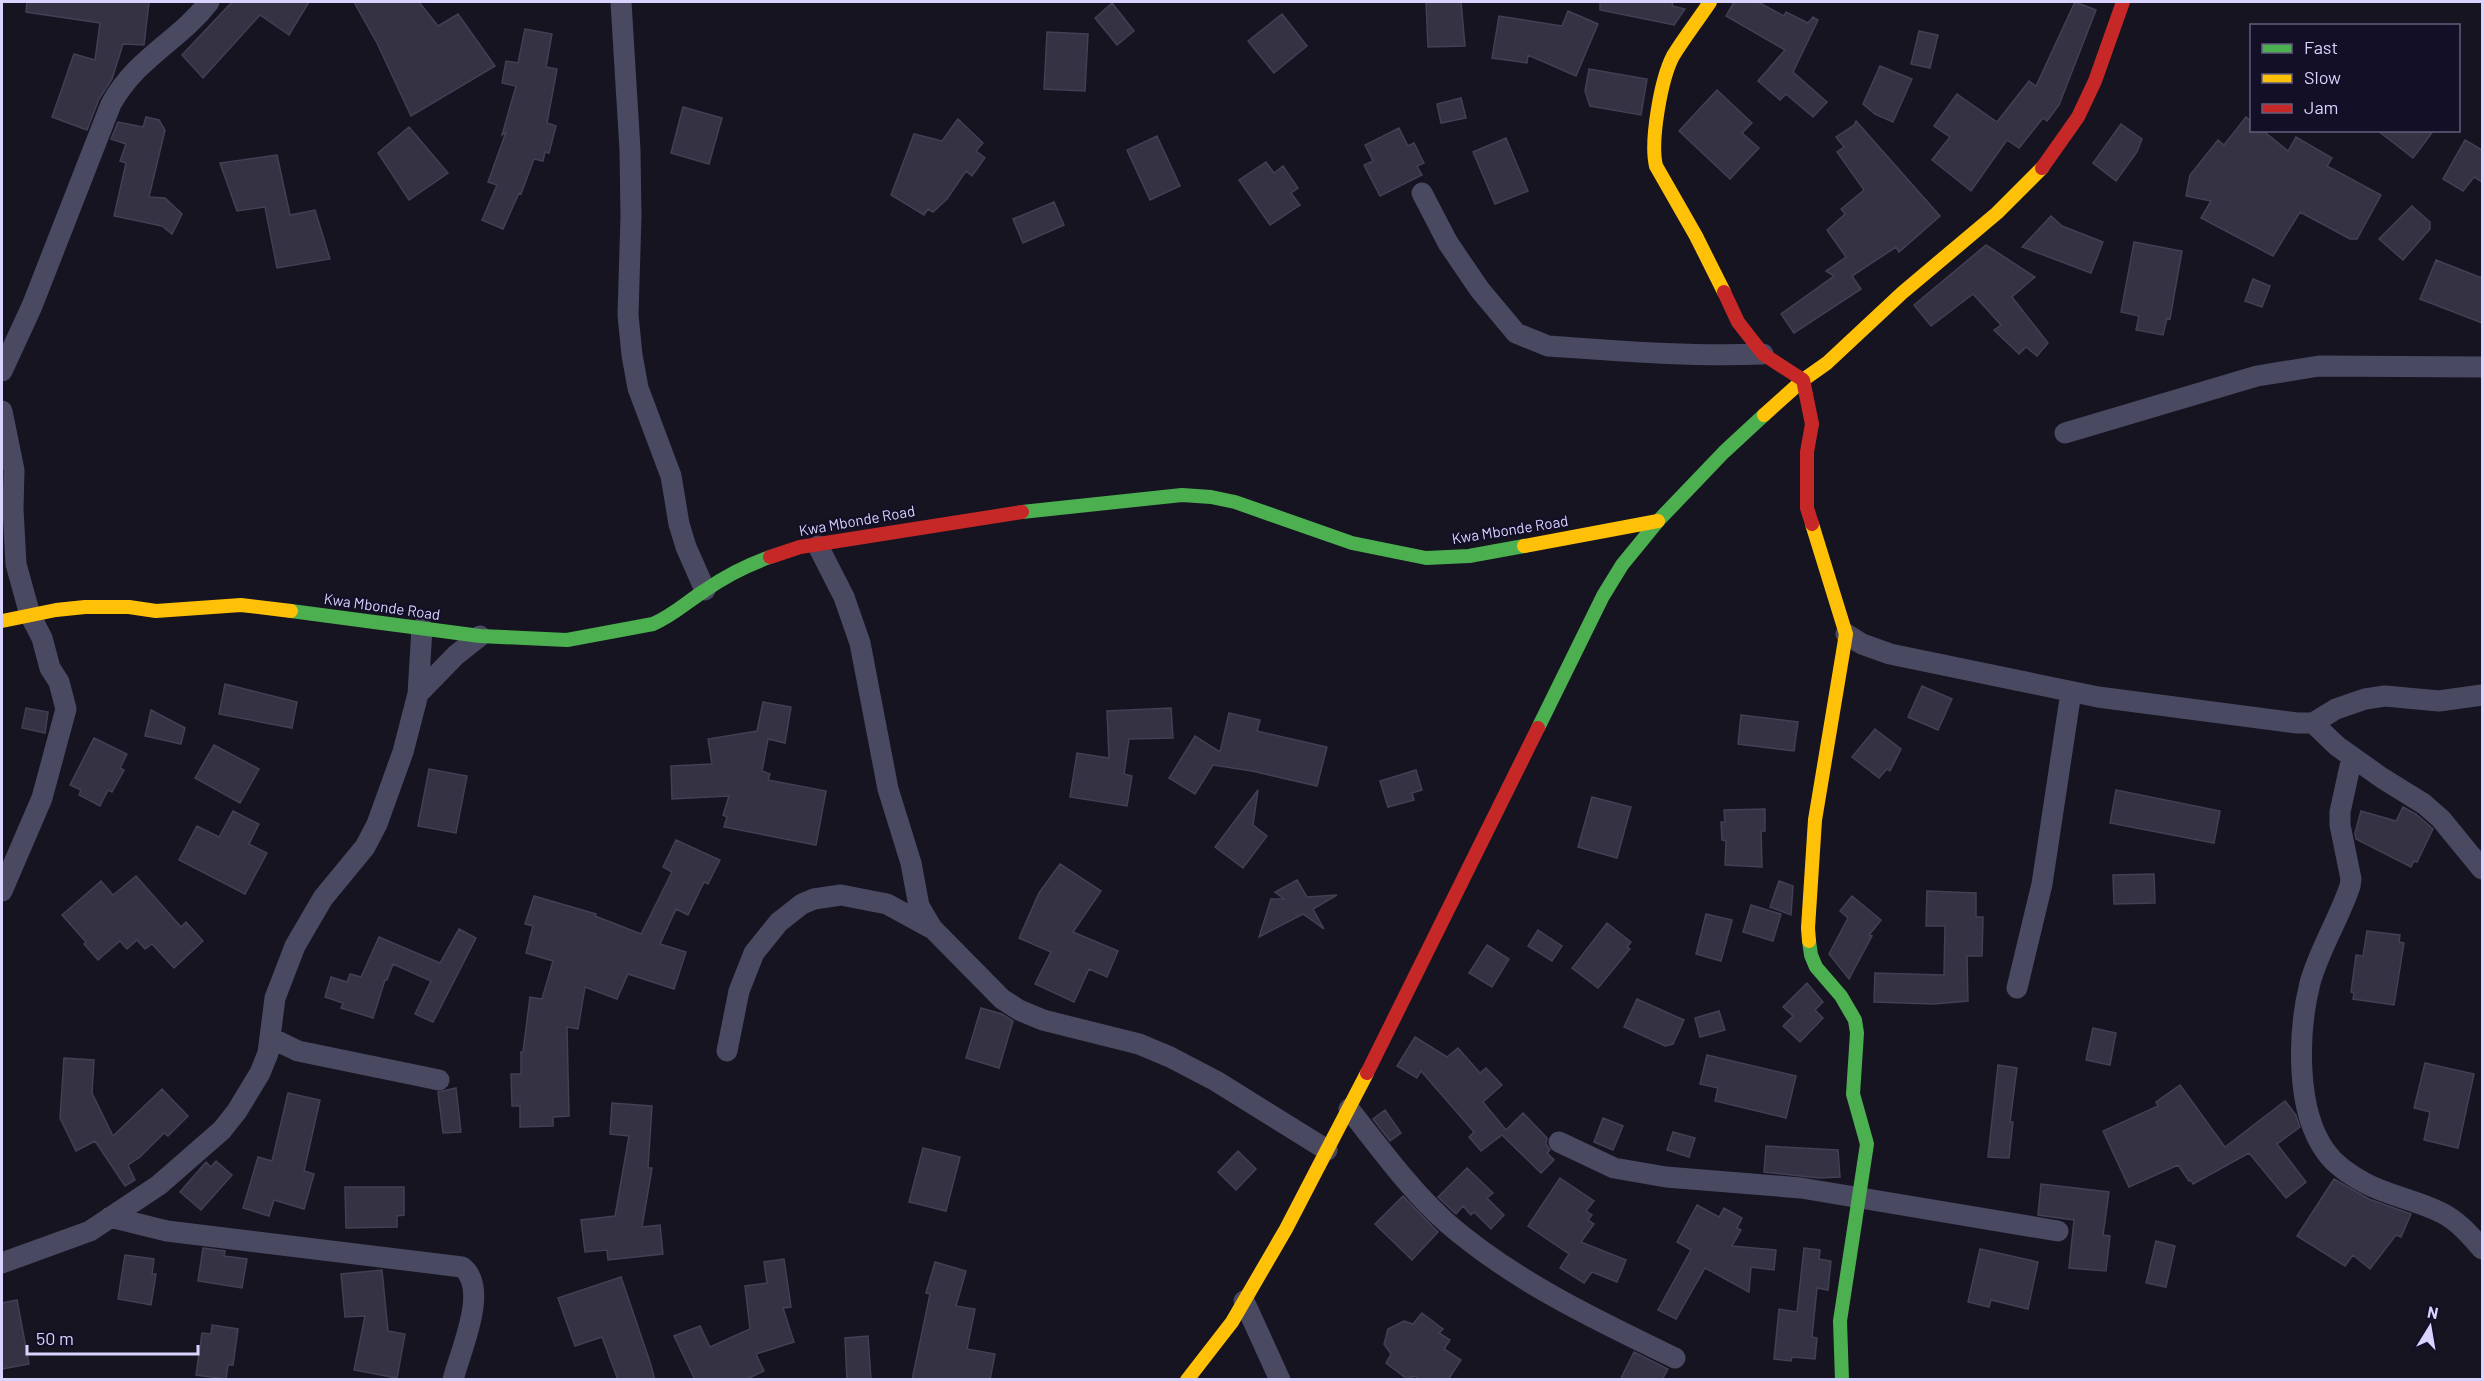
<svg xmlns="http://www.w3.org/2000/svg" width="2484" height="1381" viewBox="0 0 2484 1381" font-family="Barlow,sans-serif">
<rect width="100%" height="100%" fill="#161421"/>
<path fill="#343243" stroke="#433f54" stroke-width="1.5" d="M27 2H149L144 45 123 44 112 79 99 99 87 130 52 117 74 54 95 60 100 23 26 12Z
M232 2H309L289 35 260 15 203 78 182 55Z
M354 2H419L438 26 458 14 495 66 411 116 377 43Z
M1426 2H1461L1465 46 1428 47Z
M1600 2H1673L1672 6 1685 9 1674 25 1600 10Z
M1734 2H1758L1784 16 1786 12 1808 23 1813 17 1818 20 1793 72 1827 102 1813 117 1786 94 1780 100 1758 81 1785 50 1726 16Z
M2075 2 2096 10 2059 105 2047 121 2043 118 2019 148 2007 140 1971 191 1932 160 1950 137 1934 126 1957 94 1997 122 2029 81 2036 86Z
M1112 3 1134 31 1117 45 1095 18Z
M1568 11 1598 24 1576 76 1528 55 1527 63 1492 58 1499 16 1562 26Z
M1282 14 1307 46 1274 73 1248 41Z
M525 29 552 34 546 67 557 69 547 123 556 126 549 153 545 152 543 161 534 159 521 194 519 193 503 229 482 220 497 185 488 182 506 132 502 135 516 86 502 83 506 61 518 63Z
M1919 31 1938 35 1930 68 1911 64Z
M1047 32 1088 34 1085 91 1044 89Z
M1880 66 1912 79 1893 122 1875 114 1863 104Z
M1589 69 1647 79 1641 115 1590 106 1585 91Z
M1717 90 1752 123 1742 133 1759 148 1730 179 1679 131Z
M1461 98 1466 118 1441 123 1437 104Z
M683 107 722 118 709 164 671 153Z
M146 117 159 120 165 130 149 197 165 198 182 214 172 234 162 226 114 216 126 163 120 161 126 144 111 139 118 122 143 127Z
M2246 117 2252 122V130H2262L2288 151 2296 137 2332 158 2327 166 2381 195 2357 239H2350L2300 212 2273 256 2201 218 2211 201 2186 196 2190 175 2218 140 2224 145Z
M958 119 983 143 976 151 985 158 972 176 966 171 947 199 933 212 928 209 924 215 891 195 914 134 942 141Z
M1856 121 1940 216 1899 252 1896 247 1852 276 1861 289 1794 333 1781 314 1834 276 1826 271 1846 257 1827 230 1845 214 1841 209 1864 190 1837 152 1844 147 1836 137 1854 125Z
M2121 124 2142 139 2137 152 2116 181 2093 163Z
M409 127 448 173 409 200 378 153Z
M1399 128 1408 146 1414 143 1424 163 1417 166 1422 175 1380 196 1364 165 1373 161 1365 145Z
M2377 130H2434L2413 158Z
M1157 136 1180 186 1150 200 1127 150Z
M1506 138 1528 191 1495 204 1473 152Z
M2465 140 2482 150V182L2474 177 2463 191 2443 179Z
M277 155 290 215 315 210 330 259 277 268 265 207 237 211 220 163Z
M1266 162 1274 173 1283 166 1298 188 1291 193 1300 205 1270 225 1239 180Z
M1054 202 1064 225 1023 243 1013 219Z
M2412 206 2430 222V229L2403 260 2379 239Z
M2051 216 2062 226 2103 242 2091 273 2022 247Z
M2134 242 2182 251 2170 319 2167 318 2163 335 2136 330 2139 316 2121 312Z
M1986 245 2035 277 2012 297 2048 343 2037 356 2026 347 2019 354 1994 330 2001 325 1973 294 1931 326 1914 305Z
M2436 260 2482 278V323L2420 299Z
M2253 279 2270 286 2262 307 2245 301Z
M225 684 297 702 292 728 219 714Z
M1922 686 1952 699 1938 730 1908 717Z
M763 702 791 707 785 743 768 739 762 771 770 774 768 780 826 791 816 845 724 827 727 817 723 815 729 796 672 799 671 766 712 764 708 739 757 731Z
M26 708 48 712 45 733 22 728Z
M1171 708 1173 738 1129 739 1124 774 1132 776 1127 806 1070 797 1077 753 1109 758 1107 711Z
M151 710 185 728 181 744 145 736Z
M1229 713 1260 720 1257 731 1327 747 1317 786 1252 771 1213 765 1195 794 1169 778 1195 736 1220 752Z
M1741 715 1798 722 1794 751 1738 744Z
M1875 729 1901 749 1890 771 1887 769 1879 778 1852 757Z
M94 738 127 754 120 768 124 770 112 792 108 790 100 806 79 795 81 790 70 785Z
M214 745 259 769 240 803 195 778Z
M429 769 467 776 456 833 418 826Z
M1416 770 1422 790 1412 793 1414 800 1388 807 1380 781Z
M1258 790 1253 825 1267 836 1243 868 1215 847Z
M2116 790 2220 811 2214 843 2110 823Z
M1592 797 1631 807 1617 858 1578 847Z
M2403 807 2416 814 2433 829 2417 862 2414 861 2411 867 2356 839 2355 833 2361 811 2396 821Z
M1765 809V831H1761L1762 867 1725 865 1726 841 1722 840 1721 822H1725L1724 810Z
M233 811 259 824 249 844 267 853 245 894 179 860 197 826 219 837Z
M676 840 720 860 708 884 704 882 688 915 676 909 660 944 686 952 674 989 628 974 617 999 585 987 578 1029 567 1027 569 1116 553 1117V1126L520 1127V1106H512L511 1074H521V1052H523L530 997 542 999 553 961 526 953 533 926 525 924 534 896 596 914 595 916 641 934 672 872 663 867Z
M1060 864 1101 891 1073 932 1118 951 1107 977 1089 969 1074 1002 1035 984 1051 952 1019 938 1039 893Z
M2154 874 2155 903 2114 904 2113 875Z
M136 876 181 927 186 922 203 941 174 968 152 944 145 949 137 940 127 949 120 941 98 960 84 944 86 942 62 915 101 881 113 895Z
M1297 880 1307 897 1337 895 1313 909 1324 929 1303 914 1259 937 1271 899H1284L1275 892Z
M1779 881 1793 886 1791 915 1770 907Z
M1927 891 1976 893V917H1983L1982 956H1967L1968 1001 1934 1004 1874 1002 1875 973 1944 975 1945 926H1926Z
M1852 896 1881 920 1869 935 1872 936 1849 979 1829 954 1848 918 1840 911Z
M1751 905 1781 914 1773 941 1743 932Z
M1706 914 1732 920 1721 961 1696 954Z
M1607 923 1631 942 1627 947 1630 949 1598 988 1572 968Z
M459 929 476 938 433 1022 415 1014 431 981 393 964 387 980H385L373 1018 341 1008 343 1003 325 997 331 977 347 982 350 974 361 977 379 937 440 963Z
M1538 930 1562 946 1552 961 1528 946Z
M2367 931 2400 935 2399 942 2404 943 2394 1005 2353 999 2354 993 2351 992 2356 955 2363 956Z
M1487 945 1509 959 1492 987 1469 973Z
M1807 983 1823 1002 1815 1010 1823 1018 1800 1042 1783 1026 1793 1016 1783 1007Z
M1637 999 1684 1020 1673 1044 1665 1046 1624 1027Z
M981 1008 1002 1014 1013 1021 999 1068 966 1058Z
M1719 1011 1725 1030 1700 1037 1695 1018Z
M2093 1028 2116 1033 2110 1065 2086 1060Z
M1415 1037 1447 1057 1458 1048 1480 1073 1486 1068 1502 1085 1483 1102 1506 1130 1523 1113 1547 1138 1546 1144 1550 1150 1547 1153 1554 1160 1541 1173 1502 1135 1481 1151 1469 1137 1474 1132 1421 1071 1417 1078 1397 1066Z
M1707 1055 1796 1076 1786 1118 1715 1101 1718 1088 1700 1084Z
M64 1058 94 1060 92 1093 113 1136 162 1089 188 1116 168 1136 164 1133 140 1157 128 1165 135 1180 125 1186 95 1141 76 1151 60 1118Z
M2425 1063 2474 1074 2458 1148 2424 1140 2430 1112 2414 1108Z
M1998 1065 2017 1068 2010 1122H2013L2009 1158 1988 1157Z
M2180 1085 2225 1147 2285 1101 2296 1115 2300 1127 2277 1144 2306 1182 2286 1198 2249 1153 2193 1184 2191 1180 2189 1181 2178 1165 2129 1187 2103 1131 2158 1106 2156 1102Z
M456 1088 461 1132 443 1133 438 1092Z
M288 1093 320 1100 304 1171 314 1174 304 1209 274 1200 269 1216 243 1208 258 1157 272 1161Z
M612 1103 652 1106 648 1168H652L642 1227 660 1225 663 1254 608 1260 607 1250 585 1252 581 1220 615 1216 629 1136 610 1134Z
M1385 1110 1401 1133 1390 1141 1373 1119Z
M1603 1118 1623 1126 1613 1150 1594 1142Z
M1673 1132 1695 1138 1689 1157 1667 1150Z
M1766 1146 1838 1150 1840 1177 1819 1178 1764 1172Z
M923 1148 960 1157 946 1211 909 1202Z
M1238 1151 1256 1169 1236 1190 1218 1172Z
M216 1161 232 1175 201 1210 180 1192 206 1162 211 1167Z
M1467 1168 1493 1193 1487 1198 1504 1215 1491 1229 1474 1212 1471 1215 1463 1206 1456 1214 1438 1197Z
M1560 1178 1594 1201 1586 1211 1592 1215 1588 1220 1594 1224 1581 1242 1626 1260 1617 1282 1592 1272 1584 1283 1560 1268 1569 1254 1528 1226Z
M2334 1179 2369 1199 2411 1214 2401 1237 2396 1235 2370 1269 2353 1255 2345 1266 2297 1236Z
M2041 1184 2109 1192 2103 1235 2110 1236 2106 1271 2069 1268 2074 1220 2038 1215Z
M345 1187H404V1215L397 1216V1227L346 1228Z
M1403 1196 1438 1232 1412 1260 1375 1224Z
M1697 1205 1719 1217 1724 1208 1742 1218 1737 1228 1741 1230 1732 1246 1776 1250 1774 1270 1751 1267 1749 1292 1705 1268 1676 1319 1658 1310 1691 1250 1677 1242Z
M2156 1241 2175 1246 2166 1287 2146 1283Z
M203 1248 225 1251 224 1256 247 1259 242 1288 198 1281Z
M1804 1248 1820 1250 1819 1259 1831 1261 1828 1290 1817 1288 1812 1337 1817 1338 1815 1359 1792 1357 1791 1361 1774 1359 1779 1309 1797 1312Z
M1980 1249 2038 1262 2028 1309 1991 1300 1989 1307 1968 1302Z
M125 1255 154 1259 152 1274H156L151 1305 118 1299Z
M784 1259 791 1307 783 1308 794 1342 756 1354 764 1371 745 1380H695L674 1336 700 1326 710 1347 750 1329 745 1286 767 1283 764 1262Z
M935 1262 966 1271 956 1306 975 1309 967 1349 995 1354 990 1380H912L930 1294 926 1293Z
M382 1270 388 1331 405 1334 397 1378 354 1370 365 1316 345 1317 341 1274Z
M621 1277 650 1362 655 1380H618L602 1337 575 1346 558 1298Z
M17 1300 29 1364 2 1369V1303Z
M1422 1313 1443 1329 1439 1333 1450 1340 1444 1349 1461 1360 1448 1380H1419L1415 1376 1407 1379 1386 1363 1391 1354 1384 1344 1388 1329 1404 1321 1413 1324Z
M212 1325 238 1329 233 1365H228L226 1379 196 1375 202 1333 211 1334Z
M868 1336 871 1380H847L845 1338Z
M1634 1352 1668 1369 1662 1380H1620Z"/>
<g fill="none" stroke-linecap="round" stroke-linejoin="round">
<path stroke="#4a4962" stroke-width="21" d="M621 2 630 150 631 216 628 315 632 355 638 388 671 476 679 524 686 547 705 590
M1422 193 1448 243 1480 290 1516 333 1548 346C1620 351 1691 357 1763 354
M2 371 32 306 111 104C137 57 179 41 209 2
M2 411 14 470 13 509 16 564 30 615 42 638 50 668 59 682 66 709 42 798 2 891
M2065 433 2257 376 2319 366 2482 367
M818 546 844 597 860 643 888 789 911 863 919 906 932 928 1002 999 1019 1010 1043 1020 1139 1044 1170 1057 1216 1081 1327 1150
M1846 634 1862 644 1890 654 2098 697 2297 723H2313L2336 709 2365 699 2385 696 2439 701 2482 695
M418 694 456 655 480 636
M2313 723 2337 746 2382 778 2424 804 2441 819 2482 869
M2352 757 2340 812V825L2351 879 2350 886C2339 919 2319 950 2310 983 2298 1031 2295 1110 2326 1152 2336 1166 2350 1175 2365 1183 2389 1196 2417 1200 2442 1213 2458 1221 2471 1236 2482 1249
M2017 988 2042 884 2071 692
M271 1038 298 1051 439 1080
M727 1051 739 991 754 953 779 922 802 904 814 899 841 895 887 904 931 928
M1349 1109C1380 1148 1410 1190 1447 1223 1514 1281 1596 1320 1675 1358
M1559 1142 1614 1168 1666 1177 1801 1188 2058 1231
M110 1217 167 1231 462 1267C490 1288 460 1351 453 1380
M2 1263 90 1231 159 1185 222 1130 237 1111 260 1073 268 1053 275 998 295 946 323 898 365 847 377 824 403 752 418 694 422 628
M1244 1301 1280 1380"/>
<path stroke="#4caf50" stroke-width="14" d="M1022 512 1182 495 1211 497 1235 502 1352 543 1426 558 1469 556 1524 546
M291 611 480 636 567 640 653 624C672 616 687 602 704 591 724 577 747 565 770 557
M1538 728 1603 596 1622 565 1658 521 1724 452 1764 415
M1809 941 1811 955 1816 967 1841 996 1855 1020 1857 1033 1853 1094 1867 1144 1840 1321 1842 1380"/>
<path stroke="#ffc107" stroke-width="14" d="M1710 2C1698 20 1684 38 1673 56 1661 79 1650 141 1656 166L1696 236 1724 292
M1764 415 1803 380 1827 363 1902 293 1997 213 2042 168
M1524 546 1658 521
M2 621 56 610 85 607H129L156 611 241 605 291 611
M1809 941 1808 928 1815 820 1846 634 1812 524
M1187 1380 1232 1322 1286 1229 1367 1073"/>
<path stroke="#c62828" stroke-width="14" d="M2042 168 2078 117 2095 81 2123 2
M1724 292 1738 322 1763 354 1803 380 1812 424 1807 452V508L1812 524
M770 557 800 547 1022 512
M1367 1073 1538 728"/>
</g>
<g text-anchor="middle" stroke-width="4.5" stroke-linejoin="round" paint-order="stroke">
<g font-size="15" fill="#d9d4ff" stroke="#130f26">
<text transform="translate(857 521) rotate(-10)" y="5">Kwa Mbonde Road</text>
<text transform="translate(1510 530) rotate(-9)" y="5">Kwa Mbonde Road</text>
<text transform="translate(382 607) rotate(8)" y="5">Kwa Mbonde Road</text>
</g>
</g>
<rect width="2484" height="1381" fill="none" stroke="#d9d4ff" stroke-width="6"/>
<rect x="2250" y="24" width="210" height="108" fill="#130f26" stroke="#625e7d" stroke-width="1.5"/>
<rect x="2262" y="44" width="30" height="9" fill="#4caf50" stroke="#625e7d" stroke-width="1.5"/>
<text x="2304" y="54" font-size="18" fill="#d9d4ff">Fast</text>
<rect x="2262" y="74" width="30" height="9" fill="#ffc107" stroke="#625e7d" stroke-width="1.5"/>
<text x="2304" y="84" font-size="18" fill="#d9d4ff">Slow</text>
<rect x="2262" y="104" width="30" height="9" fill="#c62828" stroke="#625e7d" stroke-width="1.5"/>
<text x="2304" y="114" font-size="18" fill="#d9d4ff">Jam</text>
<g transform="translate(2430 1327) rotate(11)" stroke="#130f26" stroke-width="4.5" paint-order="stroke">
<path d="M0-4.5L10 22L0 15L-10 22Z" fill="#d9d4ff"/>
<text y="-9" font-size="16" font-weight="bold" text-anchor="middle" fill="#d9d4ff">N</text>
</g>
<path d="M27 1345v9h171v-9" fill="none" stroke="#d9d4ff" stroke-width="3"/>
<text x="36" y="1345" font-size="18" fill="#d9d4ff" stroke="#130f26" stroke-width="4.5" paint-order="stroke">50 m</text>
</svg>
